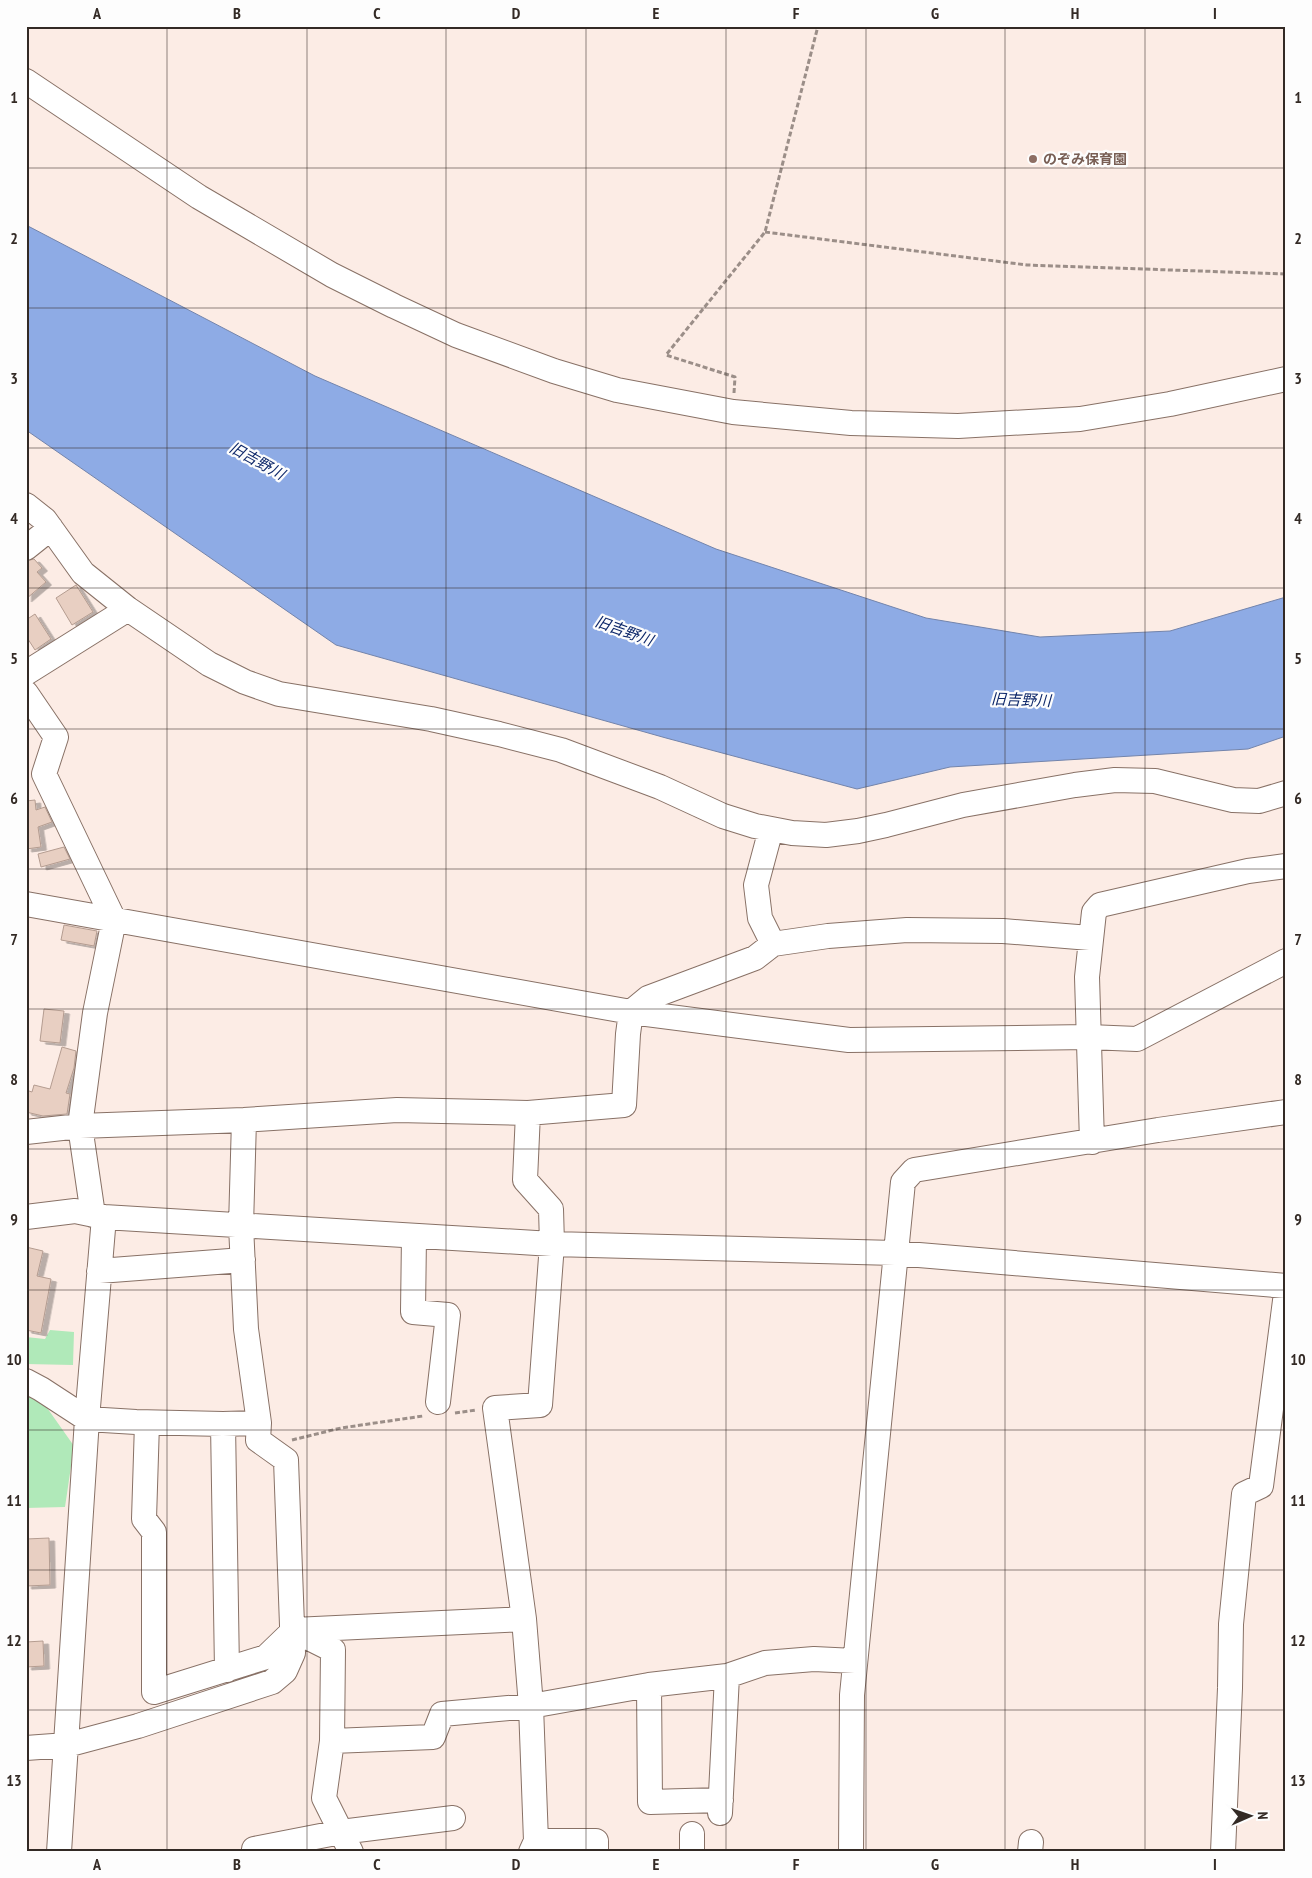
<svg xmlns="http://www.w3.org/2000/svg" width="1312" height="1878" viewBox="0 0 1312 1878" font-family="'PT Sans Narrow','Noto Sans JP',sans-serif">
<defs>
<filter id="shadow"><feDropShadow dx="5.5" dy="3" stdDeviation="0" flood-color="#0004"/></filter>
</defs>
<rect width="100%" height="100%" fill="#fcece5"/>
<path fill="#b0e9b9" d="M50 1330 74 1332 73 1365 26 1364V1337L45 1339Z
M26 1389 38 1395 74 1446 65 1507 26 1508Z"/>
<path fill="#8eabe5" stroke="#7384ab" d="M26 225 315 376 716 549 926 618 1040 637 1170 631 1286 597V736L1248 749 950 767 857 789 666 738 336 645 26 430Z"/>
<path fill="#e8cfc2" stroke="#b49c90" filter="url(#shadow)" d="M34 559 42 568 37 572 46 582 26 599V561Z
M76 585 93 612 72 625 56 598Z
M35 614 51 639 35 650 26 636V620Z
M35 800 36 810 45 807 52 822 38 827 41 847 26 849V801Z
M64 847 70 859 41 867 38 854Z
M64 925 97 931 94 946 61 940Z
M44 1009 64 1011 60 1043 40 1041Z
M62 1047 76 1051 74 1068 66 1093 70 1094 67 1114 43 1116 26 1112V1090L32 1092 34 1085 50 1089Z
M26 1247 43 1251 37 1276 51 1279 41 1333 26 1330Z
M49 1538 50 1585 26 1586V1539Z
M43 1641 44 1666 26 1667V1642Z"/>
<g fill="none" stroke-linecap="round" stroke-linejoin="round">
<g stroke="#887166" stroke-width="26">
<path id="minor" d="M26 81 199 197 332 275 394 306 456 335 554 371 617 390 733 412 851 423 958 426 1080 419 1170 404 1286 379
M26 505 45 520 83 573 128 609 209 664 245 682 279 694 431 719 499 734 561 750 660 787 723 816 755 826 792 833 826 835 858 831 886 825 963 805 1075 785 1115 780 1155 781 1233 800 1259 801 1286 793
M26 548 51 528
M26 673 128 609
M26 693 56 737 44 774 114 920 95 1013 80 1126 93 1215
M771 829 756 885 760 918 773 944
M26 904 631 1012 849 1040 1089 1037 1137 1039 1286 961
M528 1113 525 1180 551 1209 552 1244 540 1405 495 1408 524 1619 531 1706 536 1841 531 1852
M26 1132 80 1126 244 1120 397 1110 528 1113 624 1105 628 1034 631 1012 648 998 755 958 773 944 828 936 907 930 1003 931 1090 938
M1092 1142 1087 977 1094 912 1100 905 1248 871 1286 866
M26 1217 75 1211 104 1217 552 1244 895 1253 1286 1286
M414 1236 413 1312 448 1315 438 1402
M99 1271 243 1260
M26 1381 41 1389 87 1419 136 1422 223 1424 259 1423
M147 1423 144 1519 154 1532V1692L266 1657 294 1630 524 1619
M223 1424 227 1670
M295 1631 333 1650 332 1741 324 1798 351 1852
M649 1685 650 1802 721 1800
M332 1741 433 1737 442 1714 531 1706 649 1685 727 1676 765 1663 814 1659 855 1661
M26 1748 67 1745 138 1726 272 1682 285 1671 293 1653 286 1460 258 1440 259 1423 246 1329 241 1226 244 1120
M720 1813 727 1676
M692 1834V1852
M536 1841H596V1852
M254 1849 341 1832 453 1818
M59 1852 87 1419 104 1217
M851 1852 852 1695 903 1182 914 1170 1158 1130 1286 1112
M1030 1852 1031 1842
M1223 1852 1230 1688 1231 1624 1244 1494 1261 1486 1286 1293"/>
</g>
<path stroke="#9b8e88" stroke-width="3" stroke-dasharray="5 2.5" stroke-linecap="butt" d="M765 232 1027 265 1286 274
M734 393 735 377 666 355 765 232 818 26
M455 1413 476 1410
M292 1440 341 1428 423 1416"/>
<use href="#minor" stroke="#fff" stroke-width="24"/>
</g>
<path fill="none" stroke="#332a25" stroke-width="1" stroke-opacity="0.55" d="M167 26V1852M307 26V1852M446 26V1852M586 26V1852M726 26V1852M866 26V1852M1005 26V1852M1145 26V1852M26 168H1286M26 308H1286M26 448H1286M26 588H1286M26 729H1286M26 869H1286M26 1009H1286M26 1149H1286M26 1290H1286M26 1430H1286M26 1570H1286M26 1710H1286"/>
<circle fill="#8d6e63" stroke="#fdfdfd" stroke-width="2" cx="1033" cy="159" r="5"/>
<g text-anchor="middle" stroke-width="4.5" stroke-linejoin="round" paint-order="stroke">
<g font-size="14" font-weight="bold" fill="#785e54" stroke="#fdfdfd" text-anchor="start">
<text x="1043" y="164">のぞみ保育園</text>
</g>
<g font-size="15" font-style="italic" fill="#0e286a" stroke="#fdfdfd">
<text transform="translate(257 461) rotate(29)" y="5">旧吉野川</text>
<text transform="translate(624 631) rotate(20)" y="5">旧吉野川</text>
<text transform="translate(1021 700) rotate(2)" y="5">旧吉野川</text>
</g>
</g>
<rect width="1312" height="1878" fill="none" stroke="#fdfdfd" stroke-width="55"/>
<g transform="translate(1250 1816) rotate(88)" stroke="#fdfdfd" stroke-width="4" paint-order="stroke">
<path d="M0-4L9 19L0 12L-9 19Z" fill="#332a25"/>
<text y="-8" font-size="14" font-weight="bold" text-anchor="middle" fill="#332a25">N</text>
</g>
<rect x="28" y="28" width="1256" height="1822" fill="none" stroke="#332a25" stroke-width="2"/>
<g font-size="16" text-anchor="middle" font-weight="bold" fill="#332a25">
<text x="97" y="19">A</text>
<text x="237" y="19">B</text>
<text x="377" y="19">C</text>
<text x="516" y="19">D</text>
<text x="656" y="19">E</text>
<text x="796" y="19">F</text>
<text x="935" y="19">G</text>
<text x="1075" y="19">H</text>
<text x="1215" y="19">I</text>
<text x="14" y="103">1</text>
<text x="1298" y="103">1</text>
<text x="14" y="244">2</text>
<text x="1298" y="244">2</text>
<text x="14" y="384">3</text>
<text x="1298" y="384">3</text>
<text x="14" y="524">4</text>
<text x="1298" y="524">4</text>
<text x="14" y="664">5</text>
<text x="1298" y="664">5</text>
<text x="14" y="804">6</text>
<text x="1298" y="804">6</text>
<text x="14" y="945">7</text>
<text x="1298" y="945">7</text>
<text x="14" y="1085">8</text>
<text x="1298" y="1085">8</text>
<text x="14" y="1225">9</text>
<text x="1298" y="1225">9</text>
<text x="14" y="1365">10</text>
<text x="1298" y="1365">10</text>
<text x="14" y="1506">11</text>
<text x="1298" y="1506">11</text>
<text x="14" y="1646">12</text>
<text x="1298" y="1646">12</text>
<text x="14" y="1786">13</text>
<text x="1298" y="1786">13</text>
<text x="97" y="1870">A</text>
<text x="237" y="1870">B</text>
<text x="377" y="1870">C</text>
<text x="516" y="1870">D</text>
<text x="656" y="1870">E</text>
<text x="796" y="1870">F</text>
<text x="935" y="1870">G</text>
<text x="1075" y="1870">H</text>
<text x="1215" y="1870">I</text>
</g>
</svg>
